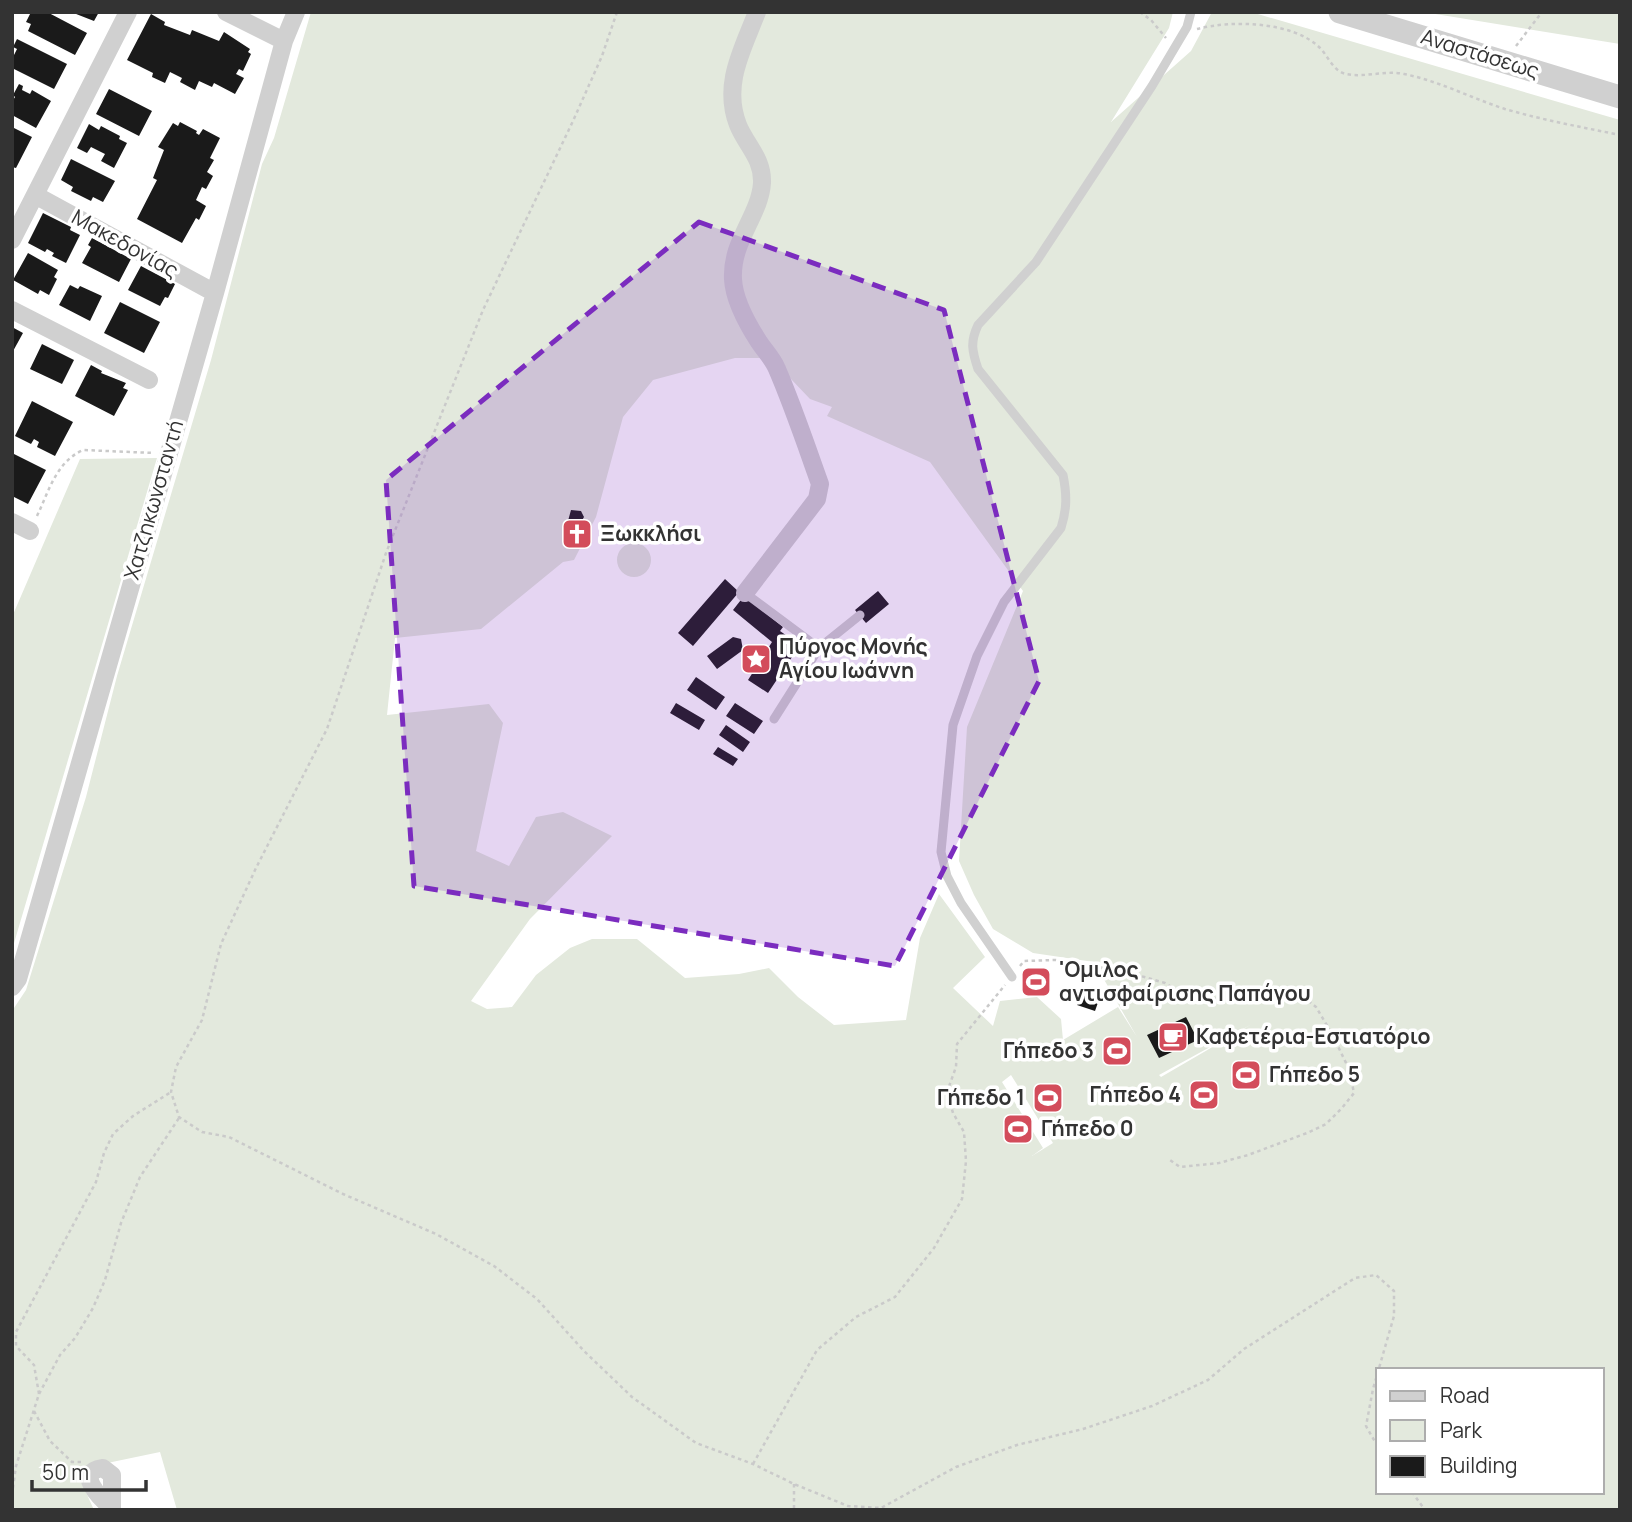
<svg xmlns="http://www.w3.org/2000/svg" width="1632" height="1522" viewBox="0 0 1632 1522" font-family="Manrope,sans-serif">
<rect width="100%" height="100%" fill="#fff"/>
<path fill="#e3e9dd" fill-rule="evenodd" d="M311 12H1173L1169 28 1111 122 1191 51 1212 12H1251L1620 120V1510H177L160 1452 93 1466 79 1477 94 1510H12V1011L26 990 86 797 117 676 211 360 262 164 274 138ZM735 358H771L810 399 832 407 827 416 930 462 1023 591 967 727 959 861 974 895 993 929 1033 953 1094 962 1137 1037 1118 1007 1063 1040 1061 1019 1037 997 1000 1001 993 1026 953 988 985 957 939 894 920 938 906 1020 834 1025 798 997 769 968 739 974 685 978 637 939H592L570 948 536 975 512 1007 487 1009 471 1001 530 919 612 836 563 812 536 817 509 866 476 851 503 723 489 704 387 715 395 638 481 629 563 562 574 560 596 517 623 417 653 380ZM1252 1024 1161 1077 1159 1075ZM1011 1075 1053 1143 1032 1156 1043 1148 1002 1082ZM1378 1370H1602V1492H1378Z
M1423 12H1620V44Z
M157 458 12 950V617L80 459Z
M617 560a17 17 0 1 1 34 0a17 17 0 1 1-34 0Z"/>
<path fill="#1a1a1a" d="M31 12H47L87 33 75 55 28 31 31 24 26 22Z
M71 12H99L94 21Z
M151 14 165 22 164 25 190 35 192 30 219 41 224 32 250 49 248 52 251 54 243 71 239 69 236 74 244 78 235 94 214 83 212 87 199 81 195 90 180 82 182 78 170 72 165 83 152 77 153 73 127 60Z
M17 39 67 64 54 89 12 68V59L17 49 13 47Z
M19 84 23 86 22 90 30 94 32 90 51 101 36 128 12 115V102L15 97 13 95Z
M109 89 152 111 139 136 96 114Z
M180 122 197 131 196 133 199 135 203 129 220 138 210 158 214 160 207 172 213 176 206 189 202 187 196 200 206 206 199 220 196 218 182 243 137 219 157 180 153 178 164 150 158 147 173 123 178 126Z
M89 124 99 130 101 126 120 136 119 139 127 143 114 168 101 161 105 154 91 147 87 153 77 148Z
M12 127 32 137 16 168 12 167Z
M71 159 115 181 103 202 93 197 91 201 71 191 73 187 61 180Z
M43 213 71 227 70 230 80 235 66 263 52 256 54 253 47 249 45 252 28 243Z
M92 238 131 259 119 282 82 263 91 247 88 245Z
M28 253 58 270 54 277 57 279 49 295 40 290 38 294 13 280Z
M141 266 175 284 168 298 165 297 160 306 128 290Z
M70 285 78 289 80 286 102 296 90 321 59 305Z
M120 302 160 322 144 353 104 333Z
M12 327 23 333 12 353Z
M42 344 74 360 62 384 30 369Z
M91 365 102 371 101 373 126 383 123 388 128 390 114 416 75 396Z
M32 401 73 422 55 456 37 447 39 442 34 439 31 444 15 436Z
M12 453 46 470 28 504 12 496Z
M571 510 581 511 584 517 580 524 591 529 587 548 563 539Z
M725 579 739 592 693 646 678 633Z
M878 591 889 604 866 623 855 610Z
M744 596 783 627 780 631 800 645 768 693 748 680 772 642 733 610Z
M733 637 741 639 743 650 717 669 707 656Z
M696 677 725 697 716 710 687 690Z
M676 703 705 720 699 730 670 713Z
M735 703 763 721 754 734 726 716Z
M726 725 750 742 743 752 719 735Z
M718 747 738 759 733 766 713 754Z
M1085 989 1101 994 1095 1011 1077 1005Z
M1186 1017 1198 1040 1159 1058 1147 1035Z"/>
<g fill="none" stroke-linecap="round" stroke-linejoin="round">
<path stroke="#cacaca" stroke-width="2.5" stroke-dasharray="3.5 3.5" stroke-linecap="butt" d="M617 12 602 56 573 121 483 310 386 553 327 729 256 868 221 944 202 1020 176 1067 171 1092 179 1117 202 1132 229 1137 343 1194 436 1234 494 1266 537 1299 584 1351 632 1397 696 1443 753 1464 794 1484 848 1506 881 1508 956 1467 1017 1445 1083 1429 1152 1406 1208 1380 1244 1349 1355 1278 1376 1275 1394 1291V1316L1373 1389 1366 1426 1378 1447
M1140 12 1151 20 1166 38
M1197 29C1231 20 1293 21 1320 48 1328 56 1333 71 1346 74 1364 78 1385 70 1404 74 1439 81 1471 98 1505 109 1543 120 1581 127 1620 135
M1516 46 1542 12
M37 516C49 491 56 462 83 450L154 453
M1020 966 1024 961 1056 960 1127 972 1165 983 1193 1001 1282 992 1305 998 1316 1007 1332 1034 1349 1069 1354 1093 1342 1108 1326 1124 1307 1133 1248 1155 1219 1163 1180 1167 1170 1160
M39 1394 34 1365 16 1346V1332L96 1182 104 1153 113 1134 133 1116 171 1092
M34 1411 50 1441 72 1462H81
M753 1464 817 1350 856 1317 895 1297 934 1248 962 1199 966 1161 964 1132 953 1113 947 1092 956 1067 957 1044 1005 985
M794 1484V1510
M1412 1492 1425 1510
M12 1495 16 1466 39 1394 60 1355 75 1338 93 1308 105 1280 121 1223 140 1177 179 1118"/>
<path stroke="#d0d0d0" stroke-width="9" d="M745 593 819 648 860 615
M774 719 819 648
M1012 977 961 903 947 876 941 852 953 725 977 656 1004 602 1061 528C1067 509 1067 495 1063 475L978 369C972 351 970 342 978 325L1036 262 1152 86 1187 27 1191 12"/>
<path stroke="#d0d0d0" stroke-width="18" d="M226 12 284 41
M35 195 215 293
M12 240 128 12
M12 310 149 380
M12 522 30 531
M745 593 817 499 820 484C806 445 793 406 777 369 773 359 765 351 759 342 748 325 734 300 733 279 731 241 760 215 762 183 763 158 746 145 738 125 722 84 743 49 757 12
M12 987 18 979 215 293 284 41 296 12
M111 1507C100 1498 74 1472 103 1468L112 1475V1510"/>
<path stroke="#d0d0d0" stroke-width="23" d="M1340 12 1620 97"/>
</g>
<path fill="#7b2cbf" fill-opacity="0.2" stroke="#7b2cbf" stroke-width="5" stroke-dasharray="14 9" stroke-linejoin="round" d="M699 222 944 310 1039 681 895 966 414 886 386 480Z"/>
<defs>
<g id="church-square" transform="scale(1.575)"><rect x="-9" y="-9" width="18" height="18" rx="4" fill="#d34c5b" stroke="#fff"/><path d="M-1.2-6h2.4v3.5h3.3v2.4h-3.3V6h-2.4V-.1h-3.3v-2.4h3.3Z" fill="#fff"/></g>
<g id="sight-square" transform="scale(1.575)"><rect x="-9" y="-9" width="18" height="18" rx="4" fill="#d34c5b" stroke="#fff"/><path d="M0-6L1.8-2.2L6-1.7L2.9 1.2L3.7 5.4L0 3.3L-3.7 5.4L-2.9 1.2L-6-1.7L-1.8-2.2Z" fill="#fff"/></g>
<g id="stadium-square" transform="scale(1.575)"><rect x="-9" y="-9" width="18" height="18" rx="4" fill="#d34c5b" stroke="#fff"/><path d="M0-5a6.5 5 0 1 0 0 10a6.5 5 0 1 0 0-10ZM-3.5-1.8h7v3.6h-7Z" fill="#fff"/></g>
<g id="cafe-square" transform="scale(1.575)"><rect x="-9" y="-9" width="18" height="18" rx="4" fill="#d34c5b" stroke="#fff"/><path d="M-5.5-4.5H6V0H3Q3 3.5 0 3.5H-2.5Q-5.5 3.5-5.5 0ZM3-3.2v2h1.7v-2ZM-6 4.5H4V6H-6Z" fill="#fff"/></g>
</defs>
<g fill-rule="evenodd">
<use href="#church-square" x="577" y="534"/>
<use href="#sight-square" x="756" y="659"/>
<use href="#stadium-square" x="1036" y="982"/>
<use href="#cafe-square" x="1173" y="1037"/>
<use href="#stadium-square" x="1117" y="1051"/>
<use href="#stadium-square" x="1246" y="1075"/>
<use href="#stadium-square" x="1204" y="1095"/>
<use href="#stadium-square" x="1048" y="1098"/>
<use href="#stadium-square" x="1018" y="1129"/>
</g>
<g text-anchor="middle" stroke-width="7" stroke-linejoin="round" paint-order="stroke">
<g font-size="21" fill="#333" stroke="#fff">
<text transform="translate(1480 54) rotate(17)" y="7">Αναστάσεως</text>
<text transform="translate(125 244) rotate(29)" y="7">Μακεδονίας</text>
<text transform="translate(154 500) rotate(-74)" y="7">Χατζηκωνσταντή</text>
</g>
<g font-size="21" font-weight="bold" fill="#333" stroke="#fff" text-anchor="start">
<text x="600" y="541">Ξωκκλήσι</text>
<text x="779" y="654">Πύργος Μονής<tspan x="779" dy="24">Αγίου Ιωάννη</tspan></text>
<text x="1059" y="977">'Ομιλος<tspan x="1059" dy="24">αντισφαίρισης Παπάγου</tspan></text>
<text x="1196" y="1044">Καφετέρια-Εστιατόριο</text>
<text x="1094" y="1058" text-anchor="end">Γήπεδο 3</text>
<text x="1269" y="1082">Γήπεδο 5</text>
<text x="1181" y="1102" text-anchor="end">Γήπεδο 4</text>
<text x="1025" y="1105" text-anchor="end">Γήπεδο 1</text>
<text x="1041" y="1136">Γήπεδο 0</text>
</g>
</g>
<rect width="1632" height="1522" fill="none" stroke="#333333" stroke-width="28"/>
<rect x="1376" y="1368" width="228" height="126" fill="#ffffff" stroke="#adadad" stroke-width="2"/>
<rect x="1390" y="1391" width="35" height="10" fill="#d0d0d0" stroke="#adadad" stroke-width="2"/>
<text x="1440" y="1403" font-size="21" fill="#333333">Road</text>
<rect x="1390" y="1420" width="35" height="21" fill="#e3e9dd" stroke="#adadad" stroke-width="2"/>
<text x="1440" y="1438" font-size="21" fill="#333333">Park</text>
<rect x="1390" y="1456" width="35" height="21" fill="#1a1a1a" stroke="#adadad" stroke-width="2"/>
<text x="1440" y="1473" font-size="21" fill="#333333">Building</text>
<path d="M32 1480v10h114v-10" fill="none" stroke="#333333" stroke-width="3.5"/>
<text x="42" y="1480" font-size="21" fill="#333333" stroke="#ffffff" stroke-width="5" paint-order="stroke">50 m</text>
</svg>
